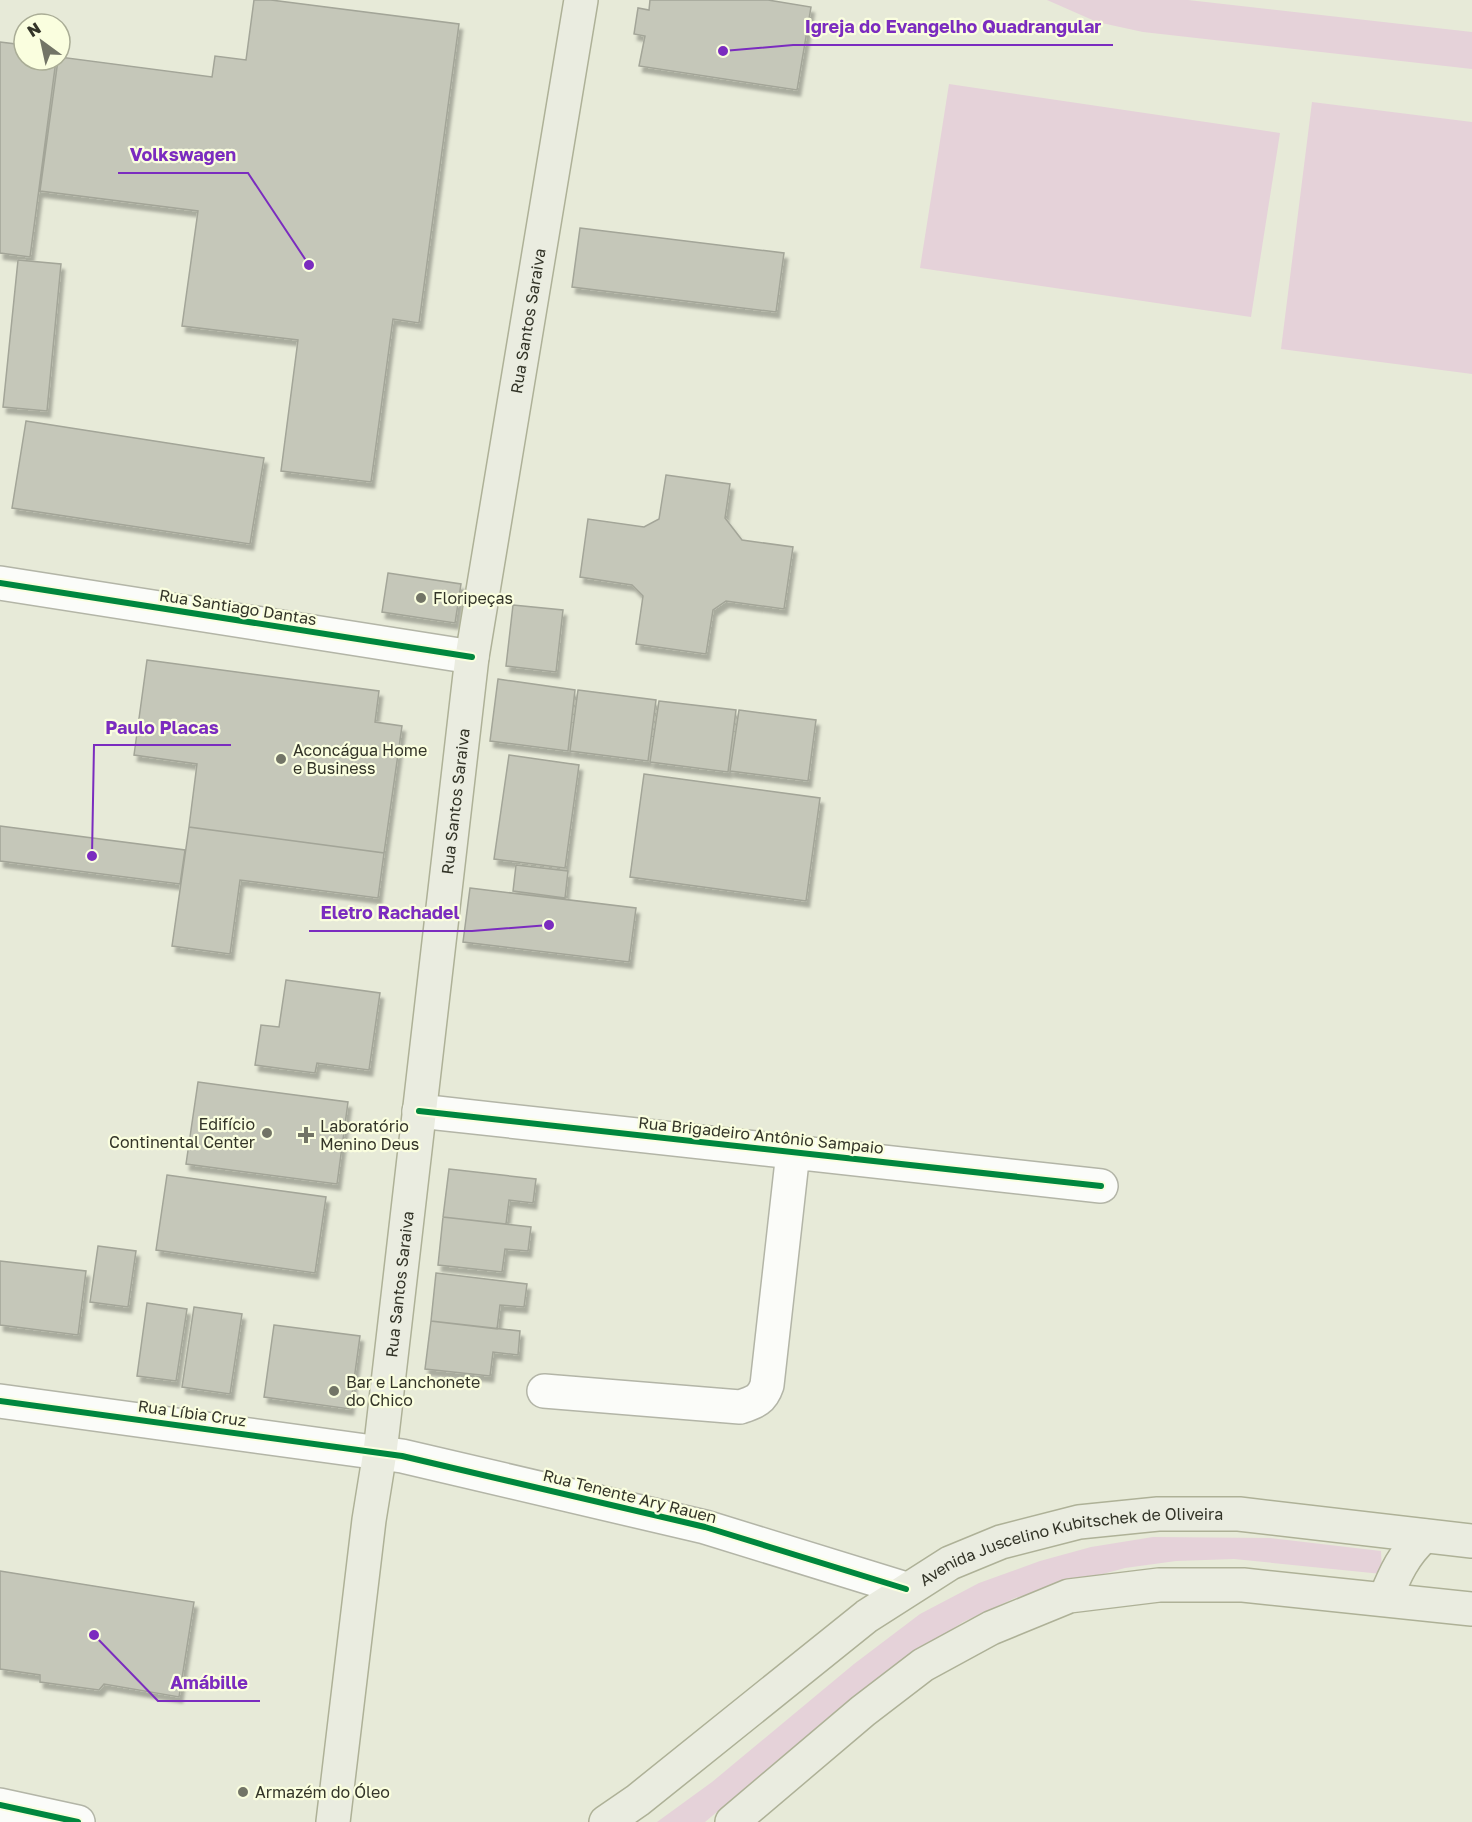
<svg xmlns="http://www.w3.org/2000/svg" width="1472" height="1822" viewBox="0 0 1472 1822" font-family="'Golos Text',sans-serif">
<defs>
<filter id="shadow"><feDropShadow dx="3.5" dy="6" stdDeviation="1.5" flood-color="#0004"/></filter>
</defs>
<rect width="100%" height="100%" fill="#e7ead8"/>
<path fill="#e5d2d9" d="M1047 0H1188L1472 32V69L1143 32 1097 22Z
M949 84 1280 133 1251 317 920 268Z
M1312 102 1472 122V374L1281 349Z
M1153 1537 1270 1538 1381 1551 1382 1574 1234 1559 1176 1561 1125 1568 1015 1598 963 1622 901 1663 839 1710 705 1822H657L712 1782 854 1664 920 1614 979 1583 1040 1561 1091 1547Z"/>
<path fill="#c5c7b9" stroke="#a3a598" stroke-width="1.5" filter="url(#shadow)" d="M254 0H271L459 24 419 323 393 319 371 482 281 471 298 340 182 326 198 211 40 191 58 60H60V57L212 77 215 56 246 60Z
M650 0H768L811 7 797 90 639 66 645 36 634 34 638 8 649 10Z
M0 42 24 45V60H56L30 257 0 253Z
M580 228 784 253 776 312 572 287Z
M18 260 61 264 47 411 3 407Z
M26 421 264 458 250 544 12 508Z
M666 475 730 484 725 518 742 540 793 547 784 609 726 601 713 610 706 654 636 644 643 596 632 585 580 577 588 519 644 527 659 519Z
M388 573 461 584 455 623 382 612Z
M513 605 563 610 556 672 506 666Z
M147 660 379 691 375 722 402 726 384 853 189 827 197 764 134 755Z
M498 679 575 690 568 751 490 741Z
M578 690 656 700 648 761 570 751Z
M659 701 736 710 728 772 650 762Z
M739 710 816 720 808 781 730 771Z
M509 755 579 765 565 868 494 859Z
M644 774 820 798 806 901 630 877Z
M0 826 185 850 180 884 0 861Z
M189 827 384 853 378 898 240 880 230 954 172 946Z
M516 865 568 871 565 898 513 891Z
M470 888 636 908 629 962 463 942Z
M286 980 380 993 369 1070 317 1063 315 1073 255 1065 261 1025 279 1027Z
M198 1082 348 1102 337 1184 186 1164Z
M449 1169 536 1179 533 1203 509 1200 506 1224 443 1217Z
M167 1175 326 1197 315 1273 156 1250Z
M443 1217 531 1227 528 1251 505 1249 502 1272 438 1265Z
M98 1246 136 1251 128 1307 90 1302Z
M0 1261 86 1271 78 1335 0 1325Z
M436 1273 527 1284 524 1307 500 1305 497 1329 431 1321Z
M147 1303 187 1309 176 1381 137 1376Z
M194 1307 242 1314 230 1394 182 1387Z
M431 1321 520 1331 518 1355 493 1352 490 1376 425 1369Z
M274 1325 360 1336 350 1409 264 1397Z
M0 1571 194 1602 179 1697 104 1684 99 1690 40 1682V1675L0 1669Z"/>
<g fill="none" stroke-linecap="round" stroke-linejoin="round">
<g stroke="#b3b5a7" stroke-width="36">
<path id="minor" d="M0 583 472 657
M419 1111 1101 1186
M544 1391 740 1407C755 1402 762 1400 767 1385L793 1152
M0 1401 402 1456 705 1527 906 1589
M0 1805 78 1822"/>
</g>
<g stroke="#aeb197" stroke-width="36">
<g id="major">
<path d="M1385 1599C1395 1574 1404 1554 1424 1536"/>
<path id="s1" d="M333 1822 369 1520 380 1452 472 657 581 0"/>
<path id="s2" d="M606 1822 638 1800 867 1616 950 1563 1001 1542 1079 1522 1158 1514H1239L1472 1541"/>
<path d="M732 1822 863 1711 923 1665 991 1628 1069 1596 1159 1585H1243L1472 1609"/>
</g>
</g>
<use href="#minor" stroke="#fbfcf9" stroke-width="33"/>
<use href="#major" stroke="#eaece0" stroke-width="33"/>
<g stroke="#fafedf" stroke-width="10">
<path id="cycleway" d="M0 583 472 657
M419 1111 1101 1186
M0 1401 402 1456 705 1527 906 1589
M0 1805 78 1822"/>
</g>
<use href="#cycleway" stroke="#00873e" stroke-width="6"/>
</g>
<g fill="#727466" stroke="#fafedf" stroke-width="2">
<circle cx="421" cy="598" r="6"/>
<circle cx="281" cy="759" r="6"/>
<circle cx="267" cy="1133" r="6"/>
<path d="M303 1126h6v6h6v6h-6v6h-6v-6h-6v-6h6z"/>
<circle cx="334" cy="1391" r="6"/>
<circle cx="243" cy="1792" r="6"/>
</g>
<g text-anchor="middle" stroke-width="4.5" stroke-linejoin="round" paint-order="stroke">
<g font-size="16" fill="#333428" stroke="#fafedf">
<text dy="6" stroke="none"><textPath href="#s1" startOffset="1514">Rua Santos Saraiva</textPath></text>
<text transform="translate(238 607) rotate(9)" y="6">Rua Santiago Dantas</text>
<text dy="6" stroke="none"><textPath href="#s1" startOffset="1028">Rua Santos Saraiva</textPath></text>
<text transform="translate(761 1135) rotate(6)" y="6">Rua Brigadeiro Antônio Sampaio</text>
<text dy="6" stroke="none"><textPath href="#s1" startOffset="542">Rua Santos Saraiva</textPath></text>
<text transform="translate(192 1413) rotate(8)" y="6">Rua Líbia Cruz</text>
<text transform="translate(630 1496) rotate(14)" y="6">Rua Tenente Ary Rauen</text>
<text dy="6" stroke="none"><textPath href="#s2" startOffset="554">Avenida Juscelino Kubitschek de Oliveira</textPath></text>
</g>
<g font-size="16" fill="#333428" stroke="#fafedf" text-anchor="start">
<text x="433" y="604">Floripeças</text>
<text x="293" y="756">Aconcágua Home<tspan x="293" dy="18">e Business</tspan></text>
<text x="255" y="1130" text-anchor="end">Edifício<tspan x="255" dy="18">Continental Center</tspan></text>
<text x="320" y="1132">Laboratório<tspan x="320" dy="18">Menino Deus</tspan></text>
<text x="346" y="1388">Bar e Lanchonete<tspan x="346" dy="18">do Chico</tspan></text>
<text x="255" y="1798">Armazém do Óleo</text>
</g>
</g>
<path fill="none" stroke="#7b2cbf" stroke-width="2" d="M723 51L793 45H1113M309 265L248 173H118M92 856L94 745H231M549 925L472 931H309M94 1635L158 1701H260"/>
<g fill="#7b2cbf" stroke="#fafedf" stroke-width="2">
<circle cx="723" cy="51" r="6"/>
<circle cx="309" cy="265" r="6"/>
<circle cx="92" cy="856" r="6"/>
<circle cx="549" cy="925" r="6"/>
<circle cx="94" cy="1635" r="6"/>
</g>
<g font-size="18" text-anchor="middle" font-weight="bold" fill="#7b2cbf" stroke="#fafedf" stroke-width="4.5" stroke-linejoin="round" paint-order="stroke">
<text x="953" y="33">Igreja do Evangelho Quadrangular</text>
<text x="183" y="161">Volkswagen</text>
<text x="162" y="734">Paulo Placas</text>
<text x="390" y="919">Eletro Rachadel</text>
<text x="209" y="1689">Amábille</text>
</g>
<g transform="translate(42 42) rotate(327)"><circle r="28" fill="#fafedf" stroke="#aaad96" stroke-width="1.5"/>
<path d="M0-4.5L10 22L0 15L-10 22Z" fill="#727466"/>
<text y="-9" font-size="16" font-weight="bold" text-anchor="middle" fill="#333428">N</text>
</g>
</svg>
